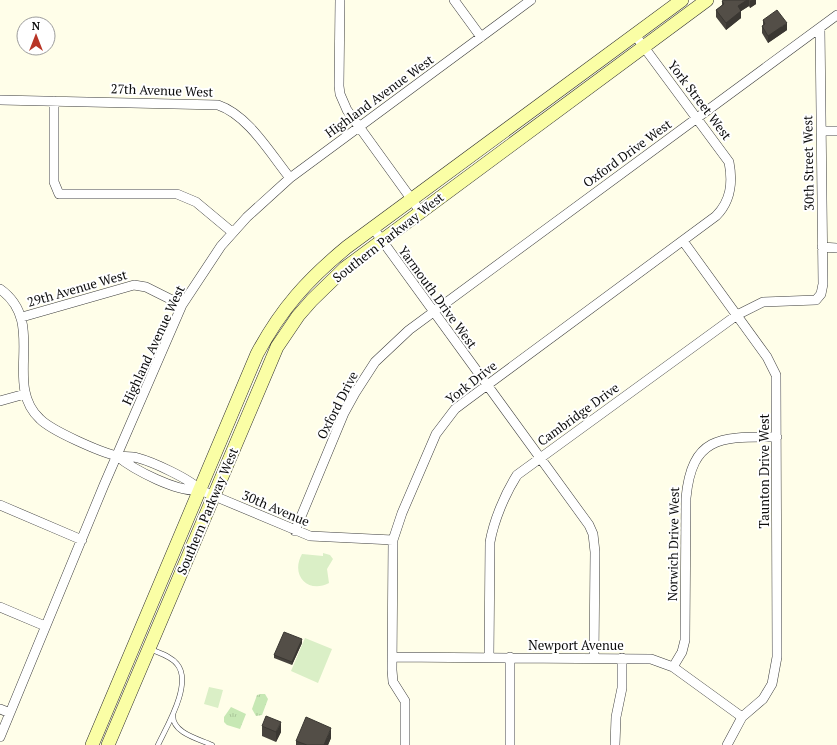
<svg xmlns="http://www.w3.org/2000/svg" width="837" height="745" viewBox="0 0 837 745" font-family="'PT Serif',serif">
<defs>
<pattern id="grass-tufts" width="24" height="20" patternUnits="userSpaceOnUse"><rect width="24" height="20" fill="#c7e8b4"/><path d="M3 7l-1-3M5 7V3M7 7l1-3M15 17l-1-3M17 17v-4M19 17l1-3" fill="none" stroke="#aac699"/></pattern>
</defs>
<rect width="100%" height="100%" fill="#fffee9"/>
<path fill="url(#grass-tufts)" d="M261 694H265L268 699 262 715 256 716 252 709 257 695Z
M231 707 246 714 240 729 227 725 224 722V717Z"/>
<path fill="#daefc6" d="M323 553 330 555 333 559 327 569 329 583C308 594 290 575 302 554L323 556Z
M305 638 332 649 318 683 291 671Z
M209 687 223 690 218 708 204 704Z"/>
<g fill="none" stroke-linecap="round" stroke-linejoin="round">
<g stroke="#3e3e3e" stroke-width="5.5">
<path id="lane" d="M150 649C159 653 171 656 177 664 193 683 167 726 158 745
M173 715C172 733 199 739 212 745"/>
</g>
<g stroke="#3e3e3e" stroke-width="10">
<path id="street" d="M340 0 339 86 340 94 347 110 420 211
M454 0 481 37
M0 100 218 105C248 115 270 153 290 178
M54 101V182L59 194H177L196 202 232 232
M821 131H837
M373 228 589 525 593 534 595 552 594 658
M683 241 767 357 776 375 777 657 772 684 763 699 742 717 727 745
M822 247 837 248
M0 289C48 323 2 384 40 419 52 431 100 452 117 456 124 457 131 456 138 458 153 462 190 479 200 490L310 536 393 540
M22 317 134 285 146 287 182 305
M0 401 25 394
M117 456C134 470 178 493 200 490
M0 505 82 540
M295 531 344 413 355 393 375 362 409 330 837 15
M0 607 45 626
M392 657 651 659 673 667 742 717
M489 658 490 542C494 520 505 494 517 475L737 315 763 302 816 300 821 294 823 284 820 28
M673 667 682 652 685 640 686 498C692 434 723 437 777 437
M0 709 10 713
M0 737 104 485 182 305 221 246 247 217 290 178 531 0
M405 745V701L393 682 392 670 393 540 402 513 436 434 455 409 467 400 716 216C731 201 733 183 729 162L635 35
M510 745V657
M615 745 616 717 622 688V658"/>
</g>
<g stroke="#2d2d2d" stroke-width="14">
<path id="secondary" d="M92 745 257 354C281 309 307 280 347 247L682 0
M108 745 269 366 277 347 298 316 312 300 345 268 707 0"/>
</g>
<use href="#lane" stroke="#fff" stroke-width="4.5"/>
<use href="#street" stroke="#fff" stroke-width="9"/>
<use href="#secondary" stroke="#fafea5" stroke-width="13"/>
</g>
<path fill="#47433d" d="M724 0H756V4L750 8 749 6 741 11V18L726 30 716 17V10L722 5V1Z
M763 20 787 30 768 43 762 33V26H763Z
M302 643 292 665 274 658V655Z
M262 726 281 732 276 742 262 736Z
M331 738 328 745H296V741Z"/>
<path fill="#3a3732" d="M747 0H749V6L738 13V6Z
M752 0H756V4L750 8V1Z
M741 11V18L726 30V23Z
M787 23V30L768 43V36Z
M302 639V643L292 665V662Z
M281 722V732L276 742V732Z
M331 728V738L328 745H324Z"/>
<path fill="#534e47" stroke="#3a3732" d="M724 0H747L738 6 741 11 726 23 716 10 724 4 722 1Z
M777 10 787 23 768 36 762 26 765 24 763 20Z
M284 632 302 639 292 662 274 655Z
M266 716 281 722 276 732 262 726Z
M306 717 331 728 324 745H307L296 741Z"/>
<g text-anchor="middle" stroke-width="4" stroke-linejoin="round" paint-order="stroke">
<g font-size="13" fill="#0b0b0b" stroke="#fff">
<text transform="translate(162 90) rotate(2)" y="5">27th Avenue West</text>
<text transform="translate(379 96) rotate(-36)" y="5">Highland Avenue West</text>
<text transform="translate(700 100) rotate(53)" y="5">York Street West</text>
<text transform="translate(627 153) rotate(-36)" y="5">Oxford Drive West</text>
<text transform="translate(808 163) rotate(-91)" y="5">30th Street West</text>
<text transform="translate(388 237) rotate(-38)" y="5">Southern Parkway West</text>
<text transform="translate(77 288) rotate(-16)" y="5">29th Avenue West</text>
<text transform="translate(438 297) rotate(54)" y="5">Yarmouth Drive West</text>
<text transform="translate(153 345) rotate(-65)" y="5">Highland Avenue West</text>
<text transform="translate(471 382) rotate(-38)" y="5">York Drive</text>
<text transform="translate(337 405) rotate(-63)" y="5">Oxford Drive</text>
<text transform="translate(578 414) rotate(-36)" y="5">Cambridge Drive</text>
<text transform="translate(764 471) rotate(-90)" y="5">Taunton Drive West</text>
<text transform="translate(276 508) rotate(23)" y="5">30th Avenue</text>
<text transform="translate(207 511) rotate(-67)" y="5">Southern Parkway West</text>
<text transform="translate(673 544) rotate(-89)" y="5">Norwich Drive West</text>
<text x="576" y="650">Newport Avenue</text>
</g>
</g>
<g transform="translate(36 36)"><circle r="19" fill="#ffffff" stroke="#9d9d9d"/>
<path d="M0-3L7 15L0 10L-7 15Z" fill="#b83526"/>
<text y="-6" font-size="11" font-weight="bold" text-anchor="middle" fill="#0b0b0b">N</text>
</g>
</svg>
